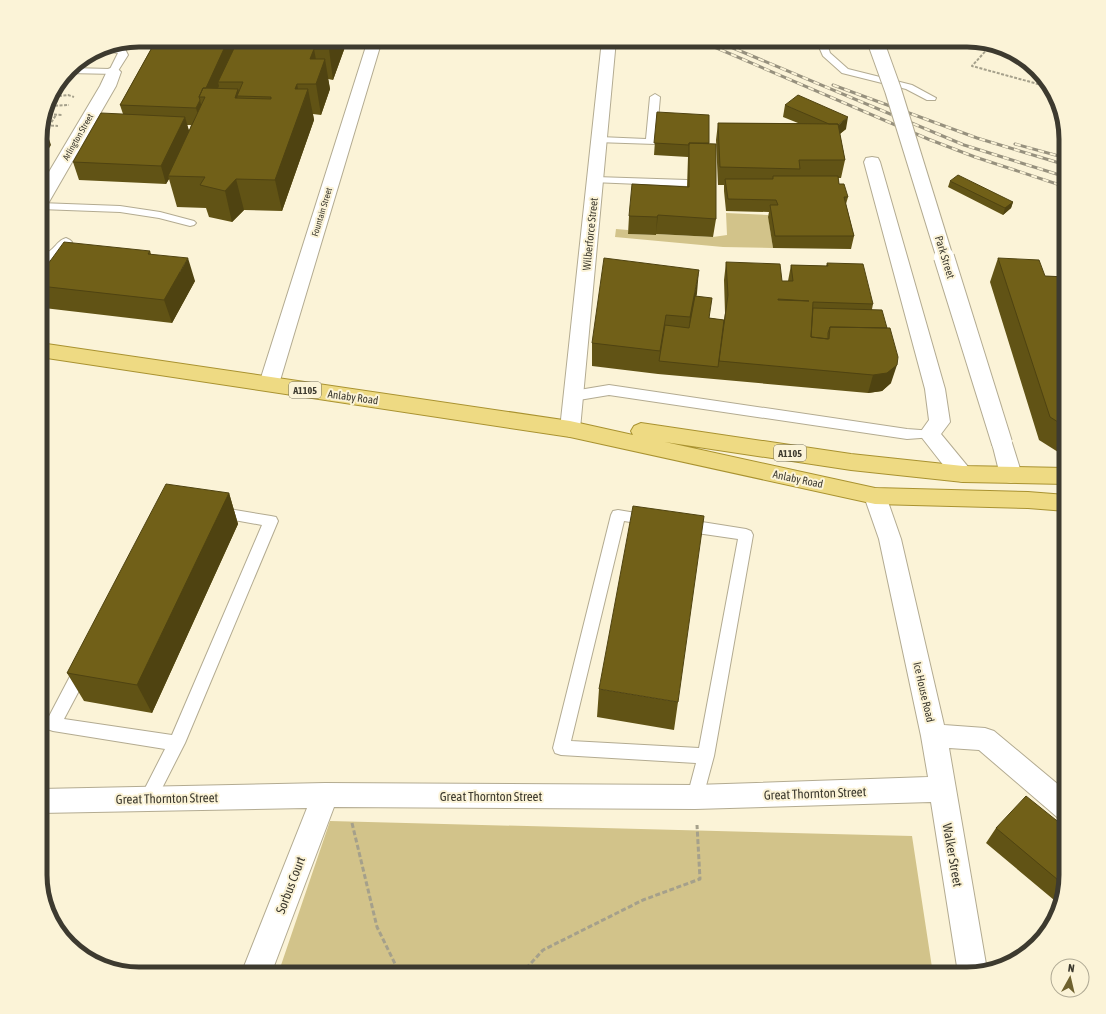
<svg xmlns="http://www.w3.org/2000/svg" width="1106" height="1014" viewBox="0 0 1106 1014" font-family="'Asap Condensed',sans-serif">
<rect width="100%" height="100%" fill="#fbf3d7"/>
<path fill="#d2c38a" d="M726 213 768 215 773 248 723 247 615 237 616 229 628 230V234L656 235V234L713 237 727 235Z
M330 821 912 836 933 974H278Z"/>
<g fill="none" stroke-linecap="round" stroke-linejoin="round">
<g stroke="#b3ab91" stroke-width="2">
<path id="service" d="M816 40H826L830 53 848 69 912 85 936 98 935 100H927L906 89 842 73 823 56Z
M108 46 125 49 128 55 116 74 67 73 71 68 110 69 118 53 97 50Z
M655 94 660 97 656 142 655 144 596 142 595 140 596 138 600 137 646 139 650 97Z
M596 177 687 180 692 183 687 186 592 182 591 180Z
M40 203 120 206 160 212 194 221 196 223 194 225 190 226 159 218 120 212 40 209Z
M66 238 70 240 72 242C64 254 55 261 40 262V254C55 253 55 241 66 238Z
M609 385 907 429 934 431 936 434 934 437 907 439 609 395 573 401 568 399 567 396 568 393 573 391Z
M217 507 271 516 276 517 278 521 185 743 154 804 148 806 142 804 140 798 165 749 53 731 47 729 45 724 77 663 83 661 89 663 91 668 64 719 172 735 262 525 212 516 210 512 212 508Z
M618 510 654 516 656 520 654 524 649 525 624 521 571 741 699 748 738 539 683 531 678 529 676 525 678 521 683 519 746 529 751 531 753 535 714 756 703 797 701 803 695 805 689 803 687 797 696 763 561 755 555 753 553 748 611 515 613 511Z"/>
</g>
<g stroke="#b3ab91" stroke-width="2">
<path id="minor" d="M368 40H382L279 384 276 389 269 391 262 389 259 384Z
M602 40H616L580 429 577 434 570 437 563 434 560 429Z
M113 67 118 69 121 72 116 86 49 202 46 206 40 207V187L100 86 108 69Z
M872 157 878 158 880 162 945 389 950 422 941 434 974 474 971 480 963 482 955 480 919 434 929 420 925 389 864 162 866 158Z
M875 488 883 490 886 496 901 539 944 725 985 728 994 731 1066 791V820L1057 817 979 750 949 748 987 970 967 974 958 973 931 802 695 809 334 807 271 974H241L307 808 40 813V789L325 783 695 785 928 777 921 736 879 539 864 496 867 490Z"/>
</g>
<g stroke="#b3ab91" stroke-width="2">
<path id="tertiary" d="M1002 435 1009 438 1012 443 1022 475 1019 481 1011 483 1003 481 1000 475 992 443 995 438Z"/>
</g>
<g stroke="#a99230" stroke-width="2">
<path id="primary" d="M40 343 570 421 633 435 631 431 634 426 641 423 851 454 963 466 1066 468V484L963 482 851 470 665 442 875 488 1028 492 1066 495V511L1028 508 875 504 570 437 40 357Z"/>
</g>
<path stroke="#a5a08b" stroke-width="2" stroke-dasharray="3 1.5" stroke-linecap="butt" d="M145 42 146 40
M991 45 972 66 1049 87
M50 97 68 95 74 97
M56 98 51 106 69 105
M45 114 63 115
M46 114 51 106
M42 125 58 126
M49 126 56 115"/>
<path stroke="#a5a08b" stroke-width="3" stroke-dasharray="5 2.5" stroke-linecap="butt" d="M352 823 377 927 400 974
M521 974 543 950 643 900 700 879 697 825"/>
<use href="#service" fill="#fff" fill-rule="evenodd"/>
<use href="#minor" fill="#fff" fill-rule="evenodd"/>
<use href="#tertiary" fill="#fff" fill-rule="evenodd"/>
<use href="#primary" fill="#eeda83" fill-rule="evenodd"/>
<g stroke="#97917e" stroke-width="3">
<path id="rail" d="M698 40 928 139 975 157 1066 187
M714 40 964 145 1066 177
M833 85 977 138 1066 165
M1015 144 1066 158"/>
</g>
<use href="#rail" stroke="#fbf3d7" stroke-width="2" stroke-dasharray="6" stroke-linecap="butt"/>
<g stroke="#b3ab91" stroke-width="18" stroke-linecap="butt">
<path id="tertiary-bridge-far1" d="M875 40 893 90 945 258"/>
</g>
<g stroke="#b3ab91" stroke-width="22" stroke-linecap="butt">
<path id="tertiary-bridge" d="M944 257 1002 443"/>
</g>
<use href="#tertiary-bridge-far1" stroke="#fff" stroke-width="16"/>
<use href="#tertiary-bridge" stroke="#fff" stroke-width="20"/>
</g>
<path fill="#615315" fill-rule="evenodd" d="M150 40H234L233 43 234 48 345 47 333 80 328 79 330 89 321 115 313 114 314 120 282 211 244 210 232 222 209 217 206 208 177 207 169 179 166 184 79 180 73 162 123 114 120 105 152 47ZM187 125H191L189 131Z
M780 40H817L780 41Z
M785 105 846 129 840 134 845 160 841 178H838L839 184 848 197 846 204 854 236 851 249 773 248 768 217 769 212 726 211 724 191V185H718L716 140 718 123H798L783 117Z
M657 112 709 143 716 219 713 237 656 234V235L628 234 629 216 687 187 688 157 654 155Z
M950 181 1013 202 1011 208 1003 215 948 187Z
M150 251 151 254 195 281 172 323 44 308 40 300V275Z
M998 258 1045 276 1066 277V457L1039 440 990 282Z
M726 262 782 281H788L791 265 826 266 827 263 873 304 872 309 891 383 882 391 868 393 658 374 592 366V343L697 293 696 296 709 318 724 320 725 313 724 280Z
M229 493 238 524 152 713 84 701 67 673Z
M599 689 678 702 674 730 597 717Z
M996 828 1066 875 1060 905 986 843Z"/>
<path fill="#4f4311" d="M228 40H234L233 43 235 52 218 82 219 86 208 110 205 97H201Z
M332 40H344L345 47 333 80 329 49Z
M314 49 319 76 325 59 330 89 321 115 316 84 310 59Z
M297 84 302 107 308 89 314 120 282 211 275 180 295 89Z
M238 89 240 96H237L243 124 235 98Z
M200 100 204 118 201 126 196 108Z
M185 117 190 134 168 176 169 179 166 184 161 166Z
M848 117 846 129 833 139 836 127Z
M47 133 51 145 40 163V143Z
M236 179 244 210 232 222 225 191Z
M1013 202 1011 208 1003 215 1005 208Z
M658 215 656 234V235L657 217Z
M188 258 195 281 172 323 164 300Z
M699 270 697 293 688 340 690 317Z
M897 365 891 383 882 391 868 393 873 375Z
M229 493 238 524 152 713 137 685Z"/>
<path fill="#716018" stroke="#4f4311" fill-rule="evenodd" d="M153 40H228L206 88H203L199 97 200 100 196 108 120 105 154 44H151Z
M238 40H332L329 49H314L310 59H325L316 84H297L295 89H308L275 180 236 179 225 191 200 185 205 177 168 176 205 97H199L203 88 238 89 235 98 271 99V97L237 96 243 82H218Z
M798 95 848 117 838 125V124H829L785 105Z
M657 112 709 115V143H689V145L654 143Z
M101 113 185 117 161 166 73 162Z
M718 123 838 124 845 160H799L800 169 720 167Z
M40 132 47 133 40 143Z
M689 143 716 144V219L658 215 657 217 629 216 632 184 689 187Z
M958 175 1013 202 1005 208 950 181Z
M773 176H838L839 184H844L848 197H844L854 236H775L770 205H778L776 200 728 199 725 179H773Z
M64 242 150 251 148 254 188 258 164 300 40 286V275Z
M604 258 699 270 690 317 666 315 660 351 592 343Z
M998 258 1039 260 1045 276 1066 277V427L1050 417Z
M726 262 780 264 782 281H793L791 265 828 266 827 263 863 264 873 304 813 302 811 337 829 339 830 327 890 328 898 357 897 365 887 373 873 375 719 361 728 295ZM778 299 809 301 778 300Z
M695 296 712 298 709 318 724 320 718 367 659 361 665 325 689 328Z
M813 308 882 310 887 328 830 327 828 333V339L811 337Z
M166 484 229 493 137 685 67 673Z
M633 506 704 516 678 702 599 689Z
M1026 796 1066 828V875L1064 885 996 828Z"/>
<g text-anchor="middle" stroke-width="4" stroke-linejoin="round" paint-order="stroke">
<g font-size="9" fill="#3d3a2f" stroke="#fbf3d7">
<text transform="translate(78 137) rotate(-60)" y="3">Arlington Street</text>
<text transform="translate(322 212) rotate(-73)" y="3">Fountain Street</text>
</g>
<g fill="#fbf3d7" stroke="#767261" stroke-width="1">
<rect x="289" y="382" width="32" height="16" rx="3"/>
<rect x="774" y="445" width="32" height="16" rx="3"/>
</g>
<g font-size="10" font-weight="bold" fill="#3d3a2f">
<text x="305" y="394">A1105</text>
<text x="790" y="457">A1105</text>
</g>
<g font-size="11" fill="#3d3a2f" stroke="#fbf3d7">
<text transform="translate(590 234) rotate(-84)" y="4">Wilberforce Street</text>
<text transform="translate(945 257) rotate(73)" y="4">Park Street</text>
<text transform="translate(353 397) rotate(8)" y="4">Anlaby Road</text>
<text transform="translate(798 479) rotate(12)" y="4">Anlaby Road</text>
<text transform="translate(924 692) rotate(77)" y="4">Ice House Road</text>
</g>
<g font-size="13" fill="#3d3a2f" stroke="#fbf3d7">
<text transform="translate(815 793) rotate(-2)" y="5">Great Thornton Street</text>
<text x="491" y="801">Great Thornton Street</text>
<text transform="translate(167 798) rotate(-1)" y="5">Great Thornton Street</text>
<text transform="translate(953 855) rotate(80)" y="5">Walker Street</text>
<text transform="translate(290 885) rotate(-69)" y="5">Sorbus Court</text>
</g>
</g>
<path d="M0 0H1106V1014H0ZM139 47H967A92 92 0 0 1 1059 139V875A92 92 0 0 1 967 967H139A92 92 0 0 1 47 875V139A92 92 0 0 1 139 47Z" fill="#fbf3d7" fill-rule="evenodd"/>
<path fill="none" stroke="#3d3a2f" stroke-width="5" d="M139 47H967A92 92 0 0 1 1059 139V875A92 92 0 0 1 967 967H139A92 92 0 0 1 47 875V139A92 92 0 0 1 139 47Z"/>
<g transform="translate(1070 978) rotate(8)"><circle r="19" fill="#fbf3d7" stroke="#afa994"/>
<path d="M0-3L7 15L0 10L-7 15Z" fill="#6e612e"/>
<text y="-6" font-size="11" font-weight="bold" text-anchor="middle" fill="#3d3a2f">N</text>
</g>
</svg>
